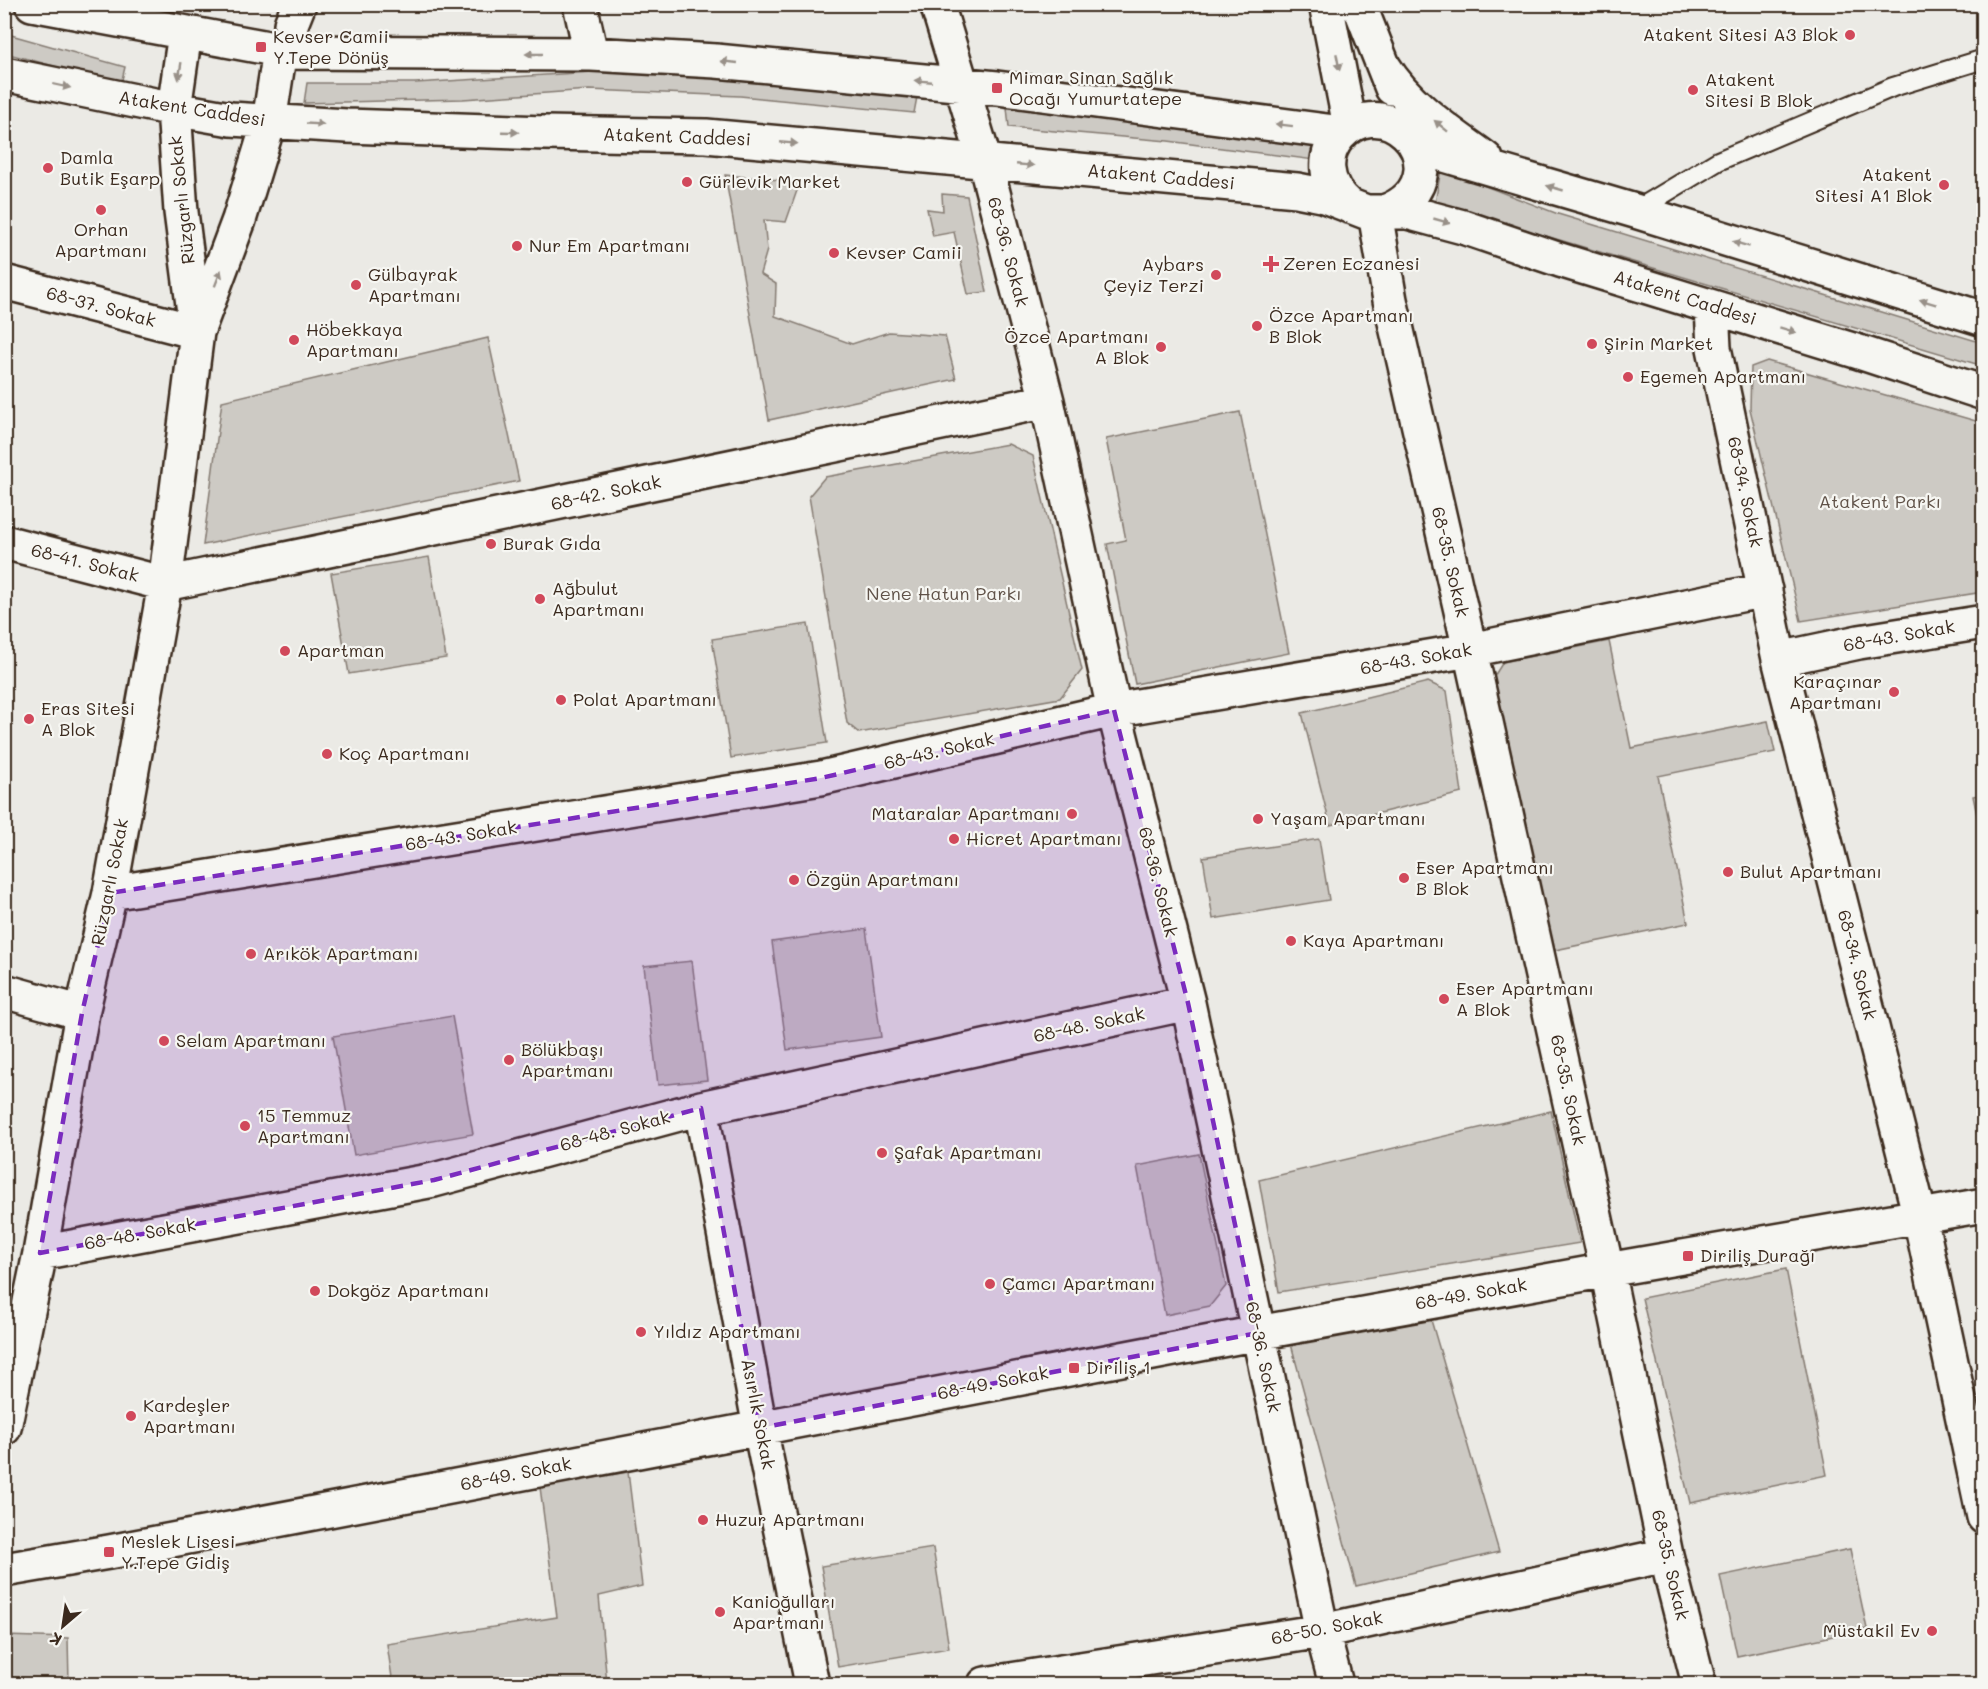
<svg xmlns="http://www.w3.org/2000/svg" width="1988" height="1689" viewBox="0 0 1988 1689" font-family="Mali,sans-serif">
<rect width="100%" height="100%" fill="#ebeae5"/>
<filter id="ink" filterUnits="userSpaceOnUse"><feTurbulence type="fractalNoise" baseFrequency=".0167" numOctaves="2"/><feDisplacementMap in="SourceGraphic" scale="12" xChannelSelector="R" yChannelSelector="G"/><feConvolveMatrix kernelMatrix="1 2 1 2 8 2 1 2 1" color-interpolation-filters="sRGB"/></filter>
<g filter="url(#ink)">
<path fill="#cdcac4" stroke="#847a71" stroke-width="1.5" d="M4 33 125 67 121 84 5 53Z
M625 70 917 97 914 113 740 96 589 90 463 99 304 103 307 83H415Z
M1007 107 1321 141 1322 161 1168 141 1009 127Z
M1441 169 1558 214 1983 343V366L1435 203Z
M725 175 800 182 786 222 764 220 767 250 760 274 776 284 775 316 852 344 889 332 945 336 956 379 769 420Z
M942 194 967 196 987 292 968 294 954 232 933 236 927 209 943 211Z
M488 338 519 481 203 545 222 401Z
M1767 361 1983 423V592L1801 621 1750 409 1751 367Z
M1240 412 1289 653 1135 684 1107 544 1126 540 1106 439Z
M1008 444 1033 456 1082 670 1060 698 859 733 847 723 809 496 825 477Z
M429 557 446 658 349 674 331 573Z
M808 624 827 743 731 758 712 639Z
M1609 641 1631 748 1768 721 1775 752 1658 776 1688 923 1550 951 1493 678 1503 662Z
M1428 682 1447 691 1462 793 1330 825 1302 713Z
M1983 794H1984L1983 844 1973 796Z
M1319 839 1329 900 1213 919 1203 857Z
M866 929 881 1037 787 1050 772 942Z
M692 961 707 1080 658 1085 644 966Z
M452 1016 473 1134 354 1155 333 1036Z
M1551 1111 1580 1243 1279 1292 1259 1180Z
M1199 1154 1226 1286 1210 1306 1165 1315 1137 1166Z
M1786 1269 1827 1475 1690 1503 1642 1298Z
M1431 1320 1499 1552 1356 1586 1291 1344Z
M628 1472 642 1586 599 1596 607 1684H393L387 1644 557 1617 540 1487Z
M933 1548 949 1648 838 1667 821 1566Z
M1850 1549 1867 1629 1737 1656 1720 1576Z
M5 1636 68 1638 69 1684H5Z"/>
<g fill="none" stroke-linecap="round" stroke-linejoin="round">
<g stroke="#3b2a1e" stroke-width="22">
<path id="service" d="M1635 211 1718 161 1893 87 1984 59"/>
</g>
<g stroke="#3b2a1e" stroke-width="38">
<path id="minor" d="M32 4 290 52 591 54 716 61 997 88 1342 133
M580 4 591 54
M937 4 985 162 1047 401 1114 710 1188 1003 1322 1631 1336 1684
M1326 4 1350 126
M1356 4 1362 12 1392 88
M185 33 174 109 181 212 196 328
M290 52 291 24 299 4
M1384 67C1408 106 1449 132 1486 159
M4 74 174 109 231 119 347 126 545 133 706 136 1297 190 1322 195 1366 212H1407L1463 227 1560 260 1859 352 1984 393
M1417 147 1635 211 1984 319
M1349 206C1293 159 1360 90 1406 133 1416 142 1422 156 1421 170 1419 192 1404 205 1384 212
M1375 213 1390 300 1470 650 1607 1270 1666 1555 1699 1684
M4 282 197 332
M1712 307 1714 348 1779 659 1920 1217 1984 1517
M4 542 165 584 1047 401
M1779 659 1859 642 1984 622
M110 893 821 778 1114 710 1470 650 1765 590
M4 991 82 1013
M701 1108 760 1428 812 1684
M40 1253 434 1180 701 1108 1188 1003
M4 1428 40 1253 82 1013 110 893 165 584 197 332 239 220 269 122 280 50
M4 1570 109 1552 1258 1333 1607 1270 1984 1205
M985 1684 1322 1631 1666 1555"/>
</g>
<use href="#service" stroke="#f6f6f2" stroke-width="18"/>
<use href="#minor" stroke="#f6f6f2" stroke-width="33"/>
</g>
<defs><path id="oneway-solid" d="M-6-.8H1V-3.2L6.5 0L1 3.2V.8H-6Z" transform="scale(1.5)"/></defs>
<g fill="#989088">
<use href="#oneway-solid" transform="translate(534 54) rotate(-180)"/>
<use href="#oneway-solid" transform="translate(729 62) rotate(-174)"/>
<use href="#oneway-solid" transform="translate(1338 62) rotate(79)"/>
<use href="#oneway-solid" transform="translate(180 71) rotate(99)"/>
<use href="#oneway-solid" transform="translate(923 81) rotate(-175)"/>
<use href="#oneway-solid" transform="translate(62 86) rotate(12)"/>
<use href="#oneway-solid" transform="translate(315 124) rotate(3)"/>
<use href="#oneway-solid" transform="translate(1284 125) rotate(-173)"/>
<use href="#oneway-solid" transform="translate(1441 126) rotate(-141)"/>
<use href="#oneway-solid" transform="translate(510 132) rotate(2)"/>
<use href="#oneway-solid" transform="translate(789 143) rotate(5)"/>
<use href="#oneway-solid" transform="translate(1025 165) rotate(5)"/>
<use href="#oneway-solid" transform="translate(1555 188) rotate(-164)"/>
<use href="#oneway-solid" transform="translate(1442 221) rotate(16)"/>
<use href="#oneway-solid" transform="translate(1741 244) rotate(-163)"/>
<use href="#oneway-solid" transform="translate(218 278) rotate(-69)"/>
<use href="#oneway-solid" transform="translate(1928 302) rotate(-163)"/>
<use href="#oneway-solid" transform="translate(1788 330) rotate(17)"/>
</g>
</g>
<path fill="#7b2cbf" fill-opacity="0.2" stroke="#7b2cbf" stroke-width="4.5" stroke-dasharray="12 8" stroke-linejoin="round" d="M1114 710 1188 1003 1258 1333 760 1428 701 1108 434 1180 40 1253 82 1013 110 893 821 778Z"/>
<g fill="#d1495b" stroke="#f6f6f2" stroke-width="2">
<circle cx="1850" cy="35" r="6"/>
<rect x="255" y="41" width="12" height="12" rx="3"/>
<rect x="991" y="82" width="12" height="12" rx="3"/>
<circle cx="1693" cy="90" r="6"/>
<circle cx="48" cy="168" r="6"/>
<circle cx="687" cy="182" r="6"/>
<circle cx="1944" cy="185" r="6"/>
<circle cx="101" cy="210" r="6"/>
<circle cx="517" cy="246" r="6"/>
<circle cx="834" cy="253" r="6"/>
<path d="M1268 255h6v6h6v6h-6v6h-6v-6h-6v-6h6z"/>
<circle cx="1216" cy="275" r="6"/>
<circle cx="356" cy="285" r="6"/>
<circle cx="1257" cy="326" r="6"/>
<circle cx="294" cy="340" r="6"/>
<circle cx="1592" cy="344" r="6"/>
<circle cx="1161" cy="347" r="6"/>
<circle cx="1628" cy="377" r="6"/>
<circle cx="491" cy="544" r="6"/>
<circle cx="540" cy="599" r="6"/>
<circle cx="285" cy="651" r="6"/>
<circle cx="1894" cy="692" r="6"/>
<circle cx="561" cy="700" r="6"/>
<circle cx="29" cy="719" r="6"/>
<circle cx="327" cy="754" r="6"/>
<circle cx="1072" cy="814" r="6"/>
<circle cx="1258" cy="819" r="6"/>
<circle cx="954" cy="839" r="6"/>
<circle cx="1728" cy="872" r="6"/>
<circle cx="1404" cy="878" r="6"/>
<circle cx="794" cy="880" r="6"/>
<circle cx="1291" cy="941" r="6"/>
<circle cx="251" cy="954" r="6"/>
<circle cx="1444" cy="999" r="6"/>
<circle cx="164" cy="1041" r="6"/>
<circle cx="509" cy="1060" r="6"/>
<circle cx="245" cy="1126" r="6"/>
<circle cx="882" cy="1153" r="6"/>
<rect x="1682" y="1250" width="12" height="12" rx="3"/>
<circle cx="990" cy="1284" r="6"/>
<circle cx="315" cy="1291" r="6"/>
<circle cx="641" cy="1332" r="6"/>
<rect x="1068" y="1362" width="12" height="12" rx="3"/>
<circle cx="131" cy="1416" r="6"/>
<circle cx="703" cy="1520" r="6"/>
<rect x="103" y="1546" width="12" height="12" rx="3"/>
<circle cx="720" cy="1612" r="6"/>
<circle cx="1932" cy="1631" r="6"/>
</g>
<g text-anchor="middle" stroke-width="4.5" stroke-linejoin="round" paint-order="stroke">
<g font-size="18" fill="#3b2a1e" stroke="#f6f6f2" text-anchor="start">
<text x="1838" y="41" text-anchor="end">Atakent Sitesi A3 Blok</text>
<text x="273" y="43">Kevser Camii<tspan x="273" dy="21">Y.Tepe Dönüş</tspan></text>
<text x="1009" y="84">Mimar Sinan Sağlık<tspan x="1009" dy="21">Ocağı Yumurtatepe</tspan></text>
<text x="1705" y="86">Atakent<tspan x="1705" dy="21">Sitesi B Blok</tspan></text>
<text x="60" y="164">Damla<tspan x="60" dy="21">Butik Eşarp</tspan></text>
<text x="1932" y="181" text-anchor="end">Atakent<tspan x="1932" dy="21">Sitesi A1 Blok</tspan></text>
<text x="699" y="188">Gürlevik Market</text>
<text x="101" y="236" text-anchor="middle">Orhan<tspan x="101" dy="21">Apartmanı</tspan></text>
<text x="529" y="252">Nur Em Apartmanı</text>
<text x="846" y="259">Kevser Camii</text>
<text x="1283" y="270">Zeren Eczanesi</text>
<text x="1204" y="271" text-anchor="end">Aybars<tspan x="1204" dy="21">Çeyiz Terzi</tspan></text>
<text x="368" y="281">Gülbayrak<tspan x="368" dy="21">Apartmanı</tspan></text>
<text x="1269" y="322">Özce Apartmanı<tspan x="1269" dy="21">B Blok</tspan></text>
<text x="306" y="336">Höbekkaya<tspan x="306" dy="21">Apartmanı</tspan></text>
<text x="1149" y="343" text-anchor="end">Özce Apartmanı<tspan x="1149" dy="21">A Blok</tspan></text>
<text x="1604" y="350">Şirin Market</text>
<text x="1640" y="383">Egemen Apartmanı</text>
<text x="503" y="550">Burak Gıda</text>
<text x="552" y="595">Ağbulut<tspan x="552" dy="21">Apartmanı</tspan></text>
<text x="297" y="657">Apartman</text>
<text x="1882" y="688" text-anchor="end">Karaçınar<tspan x="1882" dy="21">Apartmanı</tspan></text>
<text x="573" y="706">Polat Apartmanı</text>
<text x="41" y="715">Eras Sitesi<tspan x="41" dy="21">A Blok</tspan></text>
<text x="339" y="760">Koç Apartmanı</text>
<text x="1060" y="820" text-anchor="end">Mataralar Apartmanı</text>
<text x="1270" y="825">Yaşam Apartmanı</text>
<text x="966" y="845">Hicret Apartmanı</text>
<text x="1416" y="874">Eser Apartmanı<tspan x="1416" dy="21">B Blok</tspan></text>
<text x="1740" y="878">Bulut Apartmanı</text>
<text x="806" y="886">Özgün Apartmanı</text>
<text x="1303" y="947">Kaya Apartmanı</text>
<text x="263" y="960">Arıkök Apartmanı</text>
<text x="1456" y="995">Eser Apartmanı<tspan x="1456" dy="21">A Blok</tspan></text>
<text x="176" y="1047">Selam Apartmanı</text>
<text x="521" y="1056">Bölükbaşı<tspan x="521" dy="21">Apartmanı</tspan></text>
<text x="257" y="1122">15 Temmuz<tspan x="257" dy="21">Apartmanı</tspan></text>
<text x="894" y="1159">Şafak Apartmanı</text>
<text x="1700" y="1262">Diriliş Durağı</text>
<text x="1002" y="1290">Çamcı Apartmanı</text>
<text x="327" y="1297">Dokgöz Apartmanı</text>
<text x="653" y="1338">Yıldız Apartmanı</text>
<text x="1086" y="1374">Diriliş 1</text>
<text x="143" y="1412">Kardeşler<tspan x="143" dy="21">Apartmanı</tspan></text>
<text x="715" y="1526">Huzur Apartmanı</text>
<text x="121" y="1548">Meslek Lisesi<tspan x="121" dy="21">Y.Tepe Gidiş</tspan></text>
<text x="732" y="1608">Kanioğulları<tspan x="732" dy="21">Apartmanı</tspan></text>
<text x="1920" y="1637" text-anchor="end">Müstakil Ev</text>
</g>
<g font-size="18" fill="#3b2a1e" stroke="#f6f6f2">
<text transform="translate(192 109) rotate(9)" y="6">Atakent Caddesi</text>
<text transform="translate(677 137) rotate(2)" y="6">Atakent Caddesi</text>
<text transform="translate(1161 177) rotate(5)" y="6">Atakent Caddesi</text>
<text transform="translate(182 200) rotate(-96)" y="6">Rüzgarlı Sokak</text>
<text transform="translate(1008 252) rotate(75)" y="6">68-36. Sokak</text>
<text transform="translate(1685 298) rotate(17)" y="6">Atakent Caddesi</text>
<text transform="translate(101 307) rotate(15)" y="6">68-37. Sokak</text>
<text transform="translate(1745 492) rotate(78)" y="6">68-34. Sokak</text>
<text transform="translate(606 493) rotate(-12)" y="6">68-42. Sokak</text>
<text transform="translate(1450 562) rotate(77)" y="6">68-35. Sokak</text>
<text transform="translate(85 563) rotate(14)" y="6">68-41. Sokak</text>
<text transform="translate(1899 636) rotate(-10)" y="6">68-43. Sokak</text>
<text transform="translate(1416 659) rotate(-10)" y="6">68-43. Sokak</text>
<text transform="translate(939 751) rotate(-13)" y="6">68-43. Sokak</text>
<text transform="translate(461 836) rotate(-9)" y="6">68-43. Sokak</text>
<text transform="translate(110 882) rotate(-79)" y="6">Rüzgarlı Sokak</text>
<text transform="translate(1158 882) rotate(76)" y="6">68-36. Sokak</text>
<text transform="translate(1857 965) rotate(76)" y="6">68-34. Sokak</text>
<text transform="translate(1089 1025) rotate(-12)" y="6">68-48. Sokak</text>
<text transform="translate(1568 1090) rotate(78)" y="6">68-35. Sokak</text>
<text transform="translate(615 1131) rotate(-15)" y="6">68-48. Sokak</text>
<text transform="translate(140 1234) rotate(-10)" y="6">68-48. Sokak</text>
<text transform="translate(1471 1294) rotate(-10)" y="6">68-49. Sokak</text>
<text transform="translate(1263 1357) rotate(78)" y="6">68-36. Sokak</text>
<text transform="translate(993 1383) rotate(-11)" y="6">68-49. Sokak</text>
<text transform="translate(758 1414) rotate(79)" y="6">Asırlık Sokak</text>
<text transform="translate(516 1474) rotate(-11)" y="6">68-49. Sokak</text>
<text transform="translate(1670 1565) rotate(77)" y="6">68-35. Sokak</text>
<text transform="translate(1327 1628) rotate(-11)" y="6">68-50. Sokak</text>
</g>
<g font-size="18" fill="#605248" stroke="#f6f6f2">
<text x="1880" y="508">Atakent Parkı</text>
<text x="944" y="600">Nene Hatun Parkı</text>
</g>
</g>
<rect width="1988" height="1689" fill="none" stroke="#f6f6f2" stroke-width="24"/>
<rect x="12" y="12" width="1964" height="1665" fill="none" stroke="#3b2a1e" stroke-width="2" filter="url(#ink)"/>
<g transform="translate(63 1626) rotate(209)" stroke="#f6f6f2" stroke-width="4.5" paint-order="stroke">
<path d="M0-4.5L10 22L0 15L-10 22Z" fill="#3b2a1e"/>
<text y="-9" font-size="16" font-weight="bold" text-anchor="middle" fill="#3b2a1e">K</text>
</g>
</svg>
